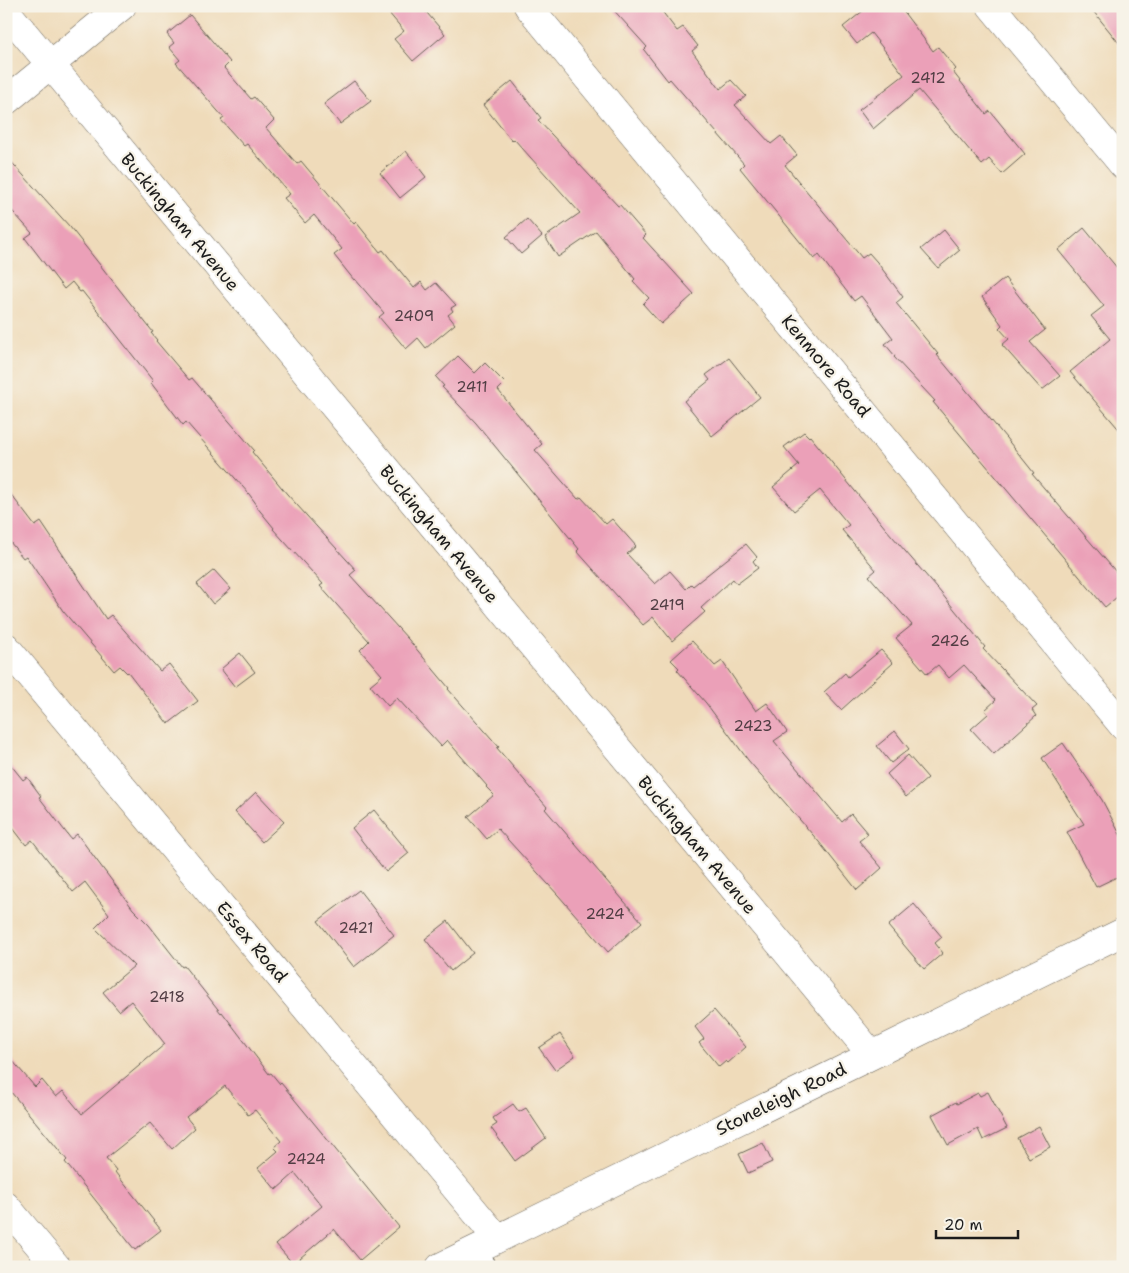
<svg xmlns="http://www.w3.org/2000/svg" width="1129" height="1273" viewBox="0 0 1129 1273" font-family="'Shantell Sans',sans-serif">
<rect width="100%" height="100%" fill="#f7f3e8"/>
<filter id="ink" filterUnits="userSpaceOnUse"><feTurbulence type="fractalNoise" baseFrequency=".02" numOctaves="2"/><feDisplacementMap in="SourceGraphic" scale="10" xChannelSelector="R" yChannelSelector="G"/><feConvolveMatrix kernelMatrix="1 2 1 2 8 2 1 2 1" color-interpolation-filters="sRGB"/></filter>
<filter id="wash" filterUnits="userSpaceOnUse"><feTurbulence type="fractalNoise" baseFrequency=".0096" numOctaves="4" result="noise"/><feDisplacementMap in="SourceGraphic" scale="20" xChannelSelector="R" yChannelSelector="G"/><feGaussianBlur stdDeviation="1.12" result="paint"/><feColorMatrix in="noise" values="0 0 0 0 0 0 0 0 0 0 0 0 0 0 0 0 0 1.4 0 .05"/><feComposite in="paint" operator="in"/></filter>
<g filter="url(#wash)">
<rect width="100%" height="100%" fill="#efdbba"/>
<g id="blocks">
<path fill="#eba0b8" d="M383 6H421L445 34 413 61 394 39 404 31Z
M610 6H658L677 31 683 27 698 46 692 51 720 89 731 80 746 96 735 105 771 144 781 136 797 155 785 165 862 258 869 253 877 262 903 297 896 303 938 354 937 355 1006 438 1034 473 1032 474 1123 580V592L1105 607 933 402 935 401 894 357 895 356 885 344 893 338 861 296 854 301 819 255 814 259 740 168 744 164 670 79 668 81 644 50 647 47Z
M869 6H899L933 51 938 47 956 69 953 72 986 114 990 111 1025 154 1002 174 989 159 982 165 919 90 873 129 859 110 904 75 871 33 857 44 843 27Z
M1089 6H1123V48Z
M190 15 230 62 224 68 251 99 254 97 274 120 266 128 297 164 301 161 354 224 356 222 380 252 383 250 414 288 421 282 427 290 436 283 456 305 451 308 453 311 448 315 455 324 426 348 418 338 406 349 379 317 384 313 355 279 354 280 334 255 342 249 314 215 305 223 284 198 290 194 247 144 244 146 221 120 224 118 176 63 180 60 169 47 174 43 167 34Z
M354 81 371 101 340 124 324 104Z
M512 81 541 118 538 120 618 206 620 205 646 235 643 238 694 294 661 324 643 304 649 298 633 281 635 279 596 231 558 257 545 237 580 213 514 139 512 141 483 105Z
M406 151 426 177 400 198 380 173Z
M6 156 70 227 153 332 151 333 157 340 156 341 189 380 192 378 254 450 252 452 287 494 356 570 350 575 408 639 449 688 448 689 499 747 497 748 547 807 545 809 642 922 608 952 558 895 498 829 487 839 468 817 494 795 486 787 487 786 447 740 441 746 397 698 388 706 370 685 382 675 360 650 369 641 320 586 323 584 273 529 274 528 256 506 257 505 249 494 186 422 183 425 151 383 153 381 82 291 80 292 72 282 64 289 25 238 32 233 6 204Z
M527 219 542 236 521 254 506 237Z
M1084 228 1123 275V434L1070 372 1110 339 1091 316 1104 306 1058 250Z
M944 230 960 250 938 268 921 249Z
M1005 278 1045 330 1030 342 1060 376 1042 390 1002 345 1009 339 999 328 1002 325 982 297Z
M458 356 475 373 485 363 505 383 498 390 542 444 535 450 578 499 581 497 606 524 612 519 636 546 627 554 655 584 670 571 686 589 691 584 693 586 746 544 757 557 753 561 758 568 737 584 733 579 701 608 705 612 672 641 653 617 643 625 577 551 579 549 476 423 442 387 444 386 436 377Z
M729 358 760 397 712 436 684 401 710 380 706 375Z
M804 432 809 437 810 436 886 529 937 588 985 647 983 649 1037 706 1032 710 1036 716 994 754 971 729 988 714 985 710 996 700 964 665 949 678 938 665 927 674 896 638 912 625 869 576 876 570 842 530 849 525 820 490 794 511 773 487 799 465 784 447Z
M6 488 35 526 41 522 106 619 111 615 160 671 169 664 198 701 168 724 128 672 127 673 120 666 114 671 63 611 26 556 23 558 6 537Z
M214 570 231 589 213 604 197 584Z
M692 641 715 666 722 661 756 711 767 703 787 732 774 741 842 822 851 814 868 834 859 841 882 868 857 890 819 842 748 760 706 703 677 670 679 668 671 660Z
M881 650 893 663 841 710 824 692 845 673 848 677Z
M240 653 255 672 235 687 221 669Z
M895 731 909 749 891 763 877 746Z
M1063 743 1102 800 1123 840V874L1096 887 1067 832 1084 824 1042 758Z
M908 755 928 778 906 797 887 774Z
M6 759 23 780 27 777 41 796 39 797 71 839 77 834 133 909 149 925 182 967 184 966 221 1013 222 1012 269 1074 271 1073 280 1084 281 1083 399 1227 360 1260 334 1229 293 1264 276 1244 322 1206 295 1173 276 1190 258 1168 278 1151 274 1147 281 1141 255 1110 248 1115 225 1086 186 1117 195 1128 172 1149 150 1123 106 1158 116 1170 115 1172 161 1230 135 1250 65 1162 67 1160 6 1086V1053L35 1087 42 1080 56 1097 63 1091 82 1114 165 1044 131 1001 119 1011 103 992 134 966 95 928 109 914 85 882 73 892 32 840 26 845 6 819Z
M256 792 284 822 262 842 235 812Z
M374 810 409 853 386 872 352 828Z
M359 890 394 935 354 967 318 921Z
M914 904 942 937 935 943 943 953 924 969 888 926Z
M448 921 473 953 451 971 425 939Z
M714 1010 746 1047 728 1063 726 1061 719 1067 699 1043 704 1039 695 1027Z
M560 1034 575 1056 555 1070 539 1048Z
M988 1092 1007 1128 983 1140 978 1129 948 1145 932 1115 956 1102 957 1104 978 1093 980 1096Z
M513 1104 519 1112 526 1108 546 1138 515 1161 491 1128 497 1124 493 1118Z
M1039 1126 1050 1147 1029 1158 1017 1138Z
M763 1143 772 1162 748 1173 739 1154Z"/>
</g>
</g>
<g filter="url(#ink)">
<use href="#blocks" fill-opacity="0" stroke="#665f53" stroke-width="1"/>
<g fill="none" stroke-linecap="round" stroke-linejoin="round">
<g stroke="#665f53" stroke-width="17">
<path id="lane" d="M479 1247 488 1267"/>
</g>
<g stroke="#665f53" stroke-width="29">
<path id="street" d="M528 6 1123 726
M991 6 1123 165
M6 11 872 1055
M6 101 122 6
M6 647 497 1238
M6 1206 57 1267
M440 1267 1123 932"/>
</g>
<use href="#lane" stroke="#fff" stroke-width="15"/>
<use href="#street" stroke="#fff" stroke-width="28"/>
</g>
</g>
<g text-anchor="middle" stroke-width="4.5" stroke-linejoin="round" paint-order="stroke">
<g font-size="15" fill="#503d43">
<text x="928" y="83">2412</text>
<text x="414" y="321">2409</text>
<text x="472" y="392">2411</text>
<text x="667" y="610">2419</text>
<text x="950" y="646">2426</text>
<text x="753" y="731">2423</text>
<text x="605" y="919">2424</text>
<text x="356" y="933">2421</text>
<text x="167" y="1002">2418</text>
<text x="306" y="1164">2424</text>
</g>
<g font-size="18" fill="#1c1c1c" stroke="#f7f3e8">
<text transform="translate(180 222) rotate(50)" y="6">Buckingham Avenue</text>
<text transform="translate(826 366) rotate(50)" y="6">Kenmore Road</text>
<text transform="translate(439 534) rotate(50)" y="6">Buckingham Avenue</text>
<text transform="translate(697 845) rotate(50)" y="6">Buckingham Avenue</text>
<text transform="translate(252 942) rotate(50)" y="6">Essex Road</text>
<text transform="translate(781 1099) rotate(-26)" y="6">Stoneleigh Road</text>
</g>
</g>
<rect width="1129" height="1273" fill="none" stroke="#f7f3e8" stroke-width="25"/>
<path d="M936 1230v8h82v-8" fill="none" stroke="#1c1c1c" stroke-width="2.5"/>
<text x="944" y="1230" font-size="15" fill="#1c1c1c" stroke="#f7f3e8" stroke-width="4" paint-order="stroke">20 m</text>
</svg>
